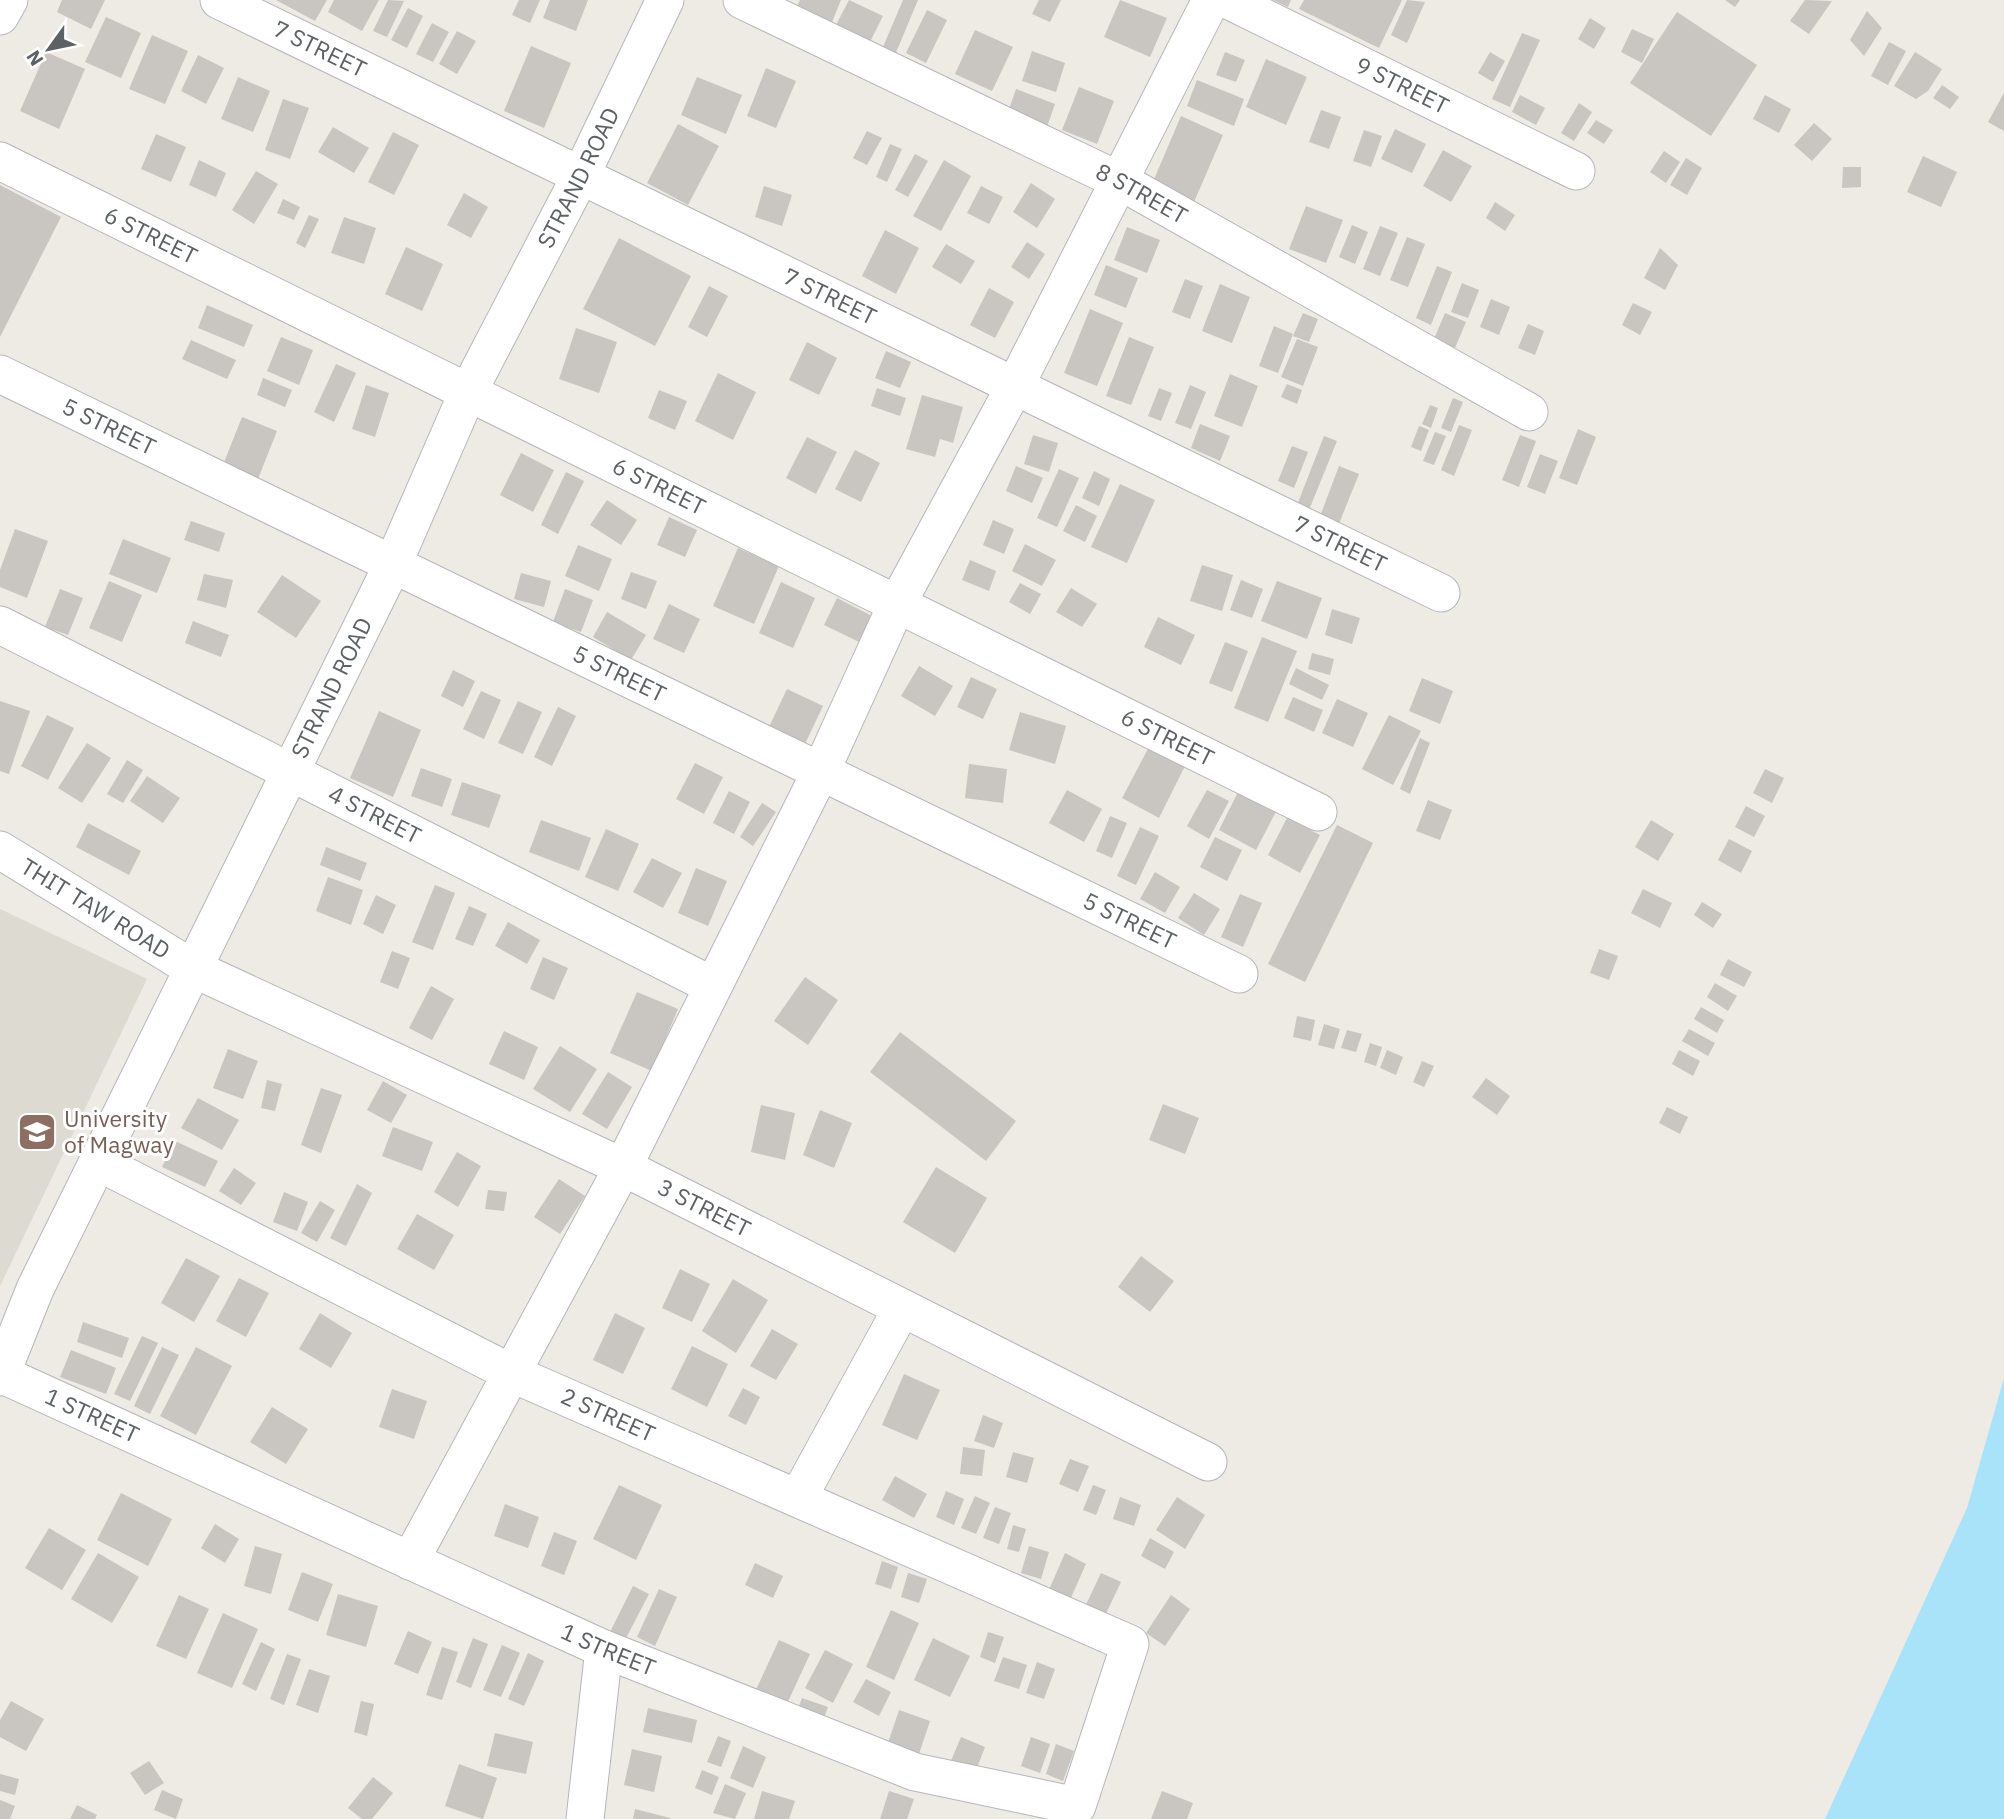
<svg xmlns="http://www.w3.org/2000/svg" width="2004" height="1819" viewBox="0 0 2004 1819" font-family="'IBM Plex Sans',sans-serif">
<rect width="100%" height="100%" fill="#eeeae4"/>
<path fill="#dddad2" d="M0 909 147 979 0 1286Z"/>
<path fill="#a9e3f9" d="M2004 1378V1819H1825L1967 1508Z"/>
<path fill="#c9c5c0" d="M62 0H105L91 29 57 12Z
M276 0H327L315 21Z
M334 0H379L362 31 328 12Z
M388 0 404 1 387 37 373 31Z
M519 0H540L530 23 512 15Z
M550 0H588L576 31 543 18Z
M800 0H841L832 22 796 9Z
M849 0 883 16 870 42 836 25Z
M903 0H918L895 55 882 49Z
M1039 0H1061L1050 22 1032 14Z
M1120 0 1167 18 1150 57 1104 37Z
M1273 0H1291L1288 7Z
M1304 0H1402L1379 48 1299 9Z
M1407 0 1425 2 1407 43 1391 35Z
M1725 0H1740L1735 7Z
M1805 0 1832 1 1809 34 1790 21Z
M408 8 423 16 407 48 391 40Z
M927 10 947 20 926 63 906 53Z
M1867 11 1882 28 1864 56 1850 40Z
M1677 12 1757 65 1711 136 1630 83Z
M106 17 141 33 121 78 85 62Z
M1590 18 1606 28 1594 49 1578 39Z
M432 23 449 32 433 62 416 54Z
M1632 29 1654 39 1642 63 1621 52Z
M975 30 1013 47 992 91 955 74Z
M457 31 476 41 457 74 439 64Z
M1522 33 1540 40 1510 107 1492 99Z
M152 35 188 51 165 104 129 89Z
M1889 42 1906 51 1888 85 1871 76Z
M531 46 571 63 544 128 504 111Z
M1032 51 1065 63 1056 92 1022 81Z
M46 52 85 69 59 129 20 111Z
M1225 52 1245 60 1236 82 1216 75Z
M1490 52 1505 61 1493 82 1478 73Z
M1915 52 1942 69 1928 91 1916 99 1894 86Z
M198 55 224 68 206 104 181 91Z
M1266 59 1307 77 1286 125 1246 107Z
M766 68 796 81 776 128 747 116Z
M238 77 270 91 253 132 221 119Z
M697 77 742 95 726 134 681 115Z
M1197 80 1244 99 1234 126 1187 106Z
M1942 85 1959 97 1950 109 1933 98Z
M1079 87 1114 101 1097 144 1062 130Z
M1016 89 1055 104 1047 127 1008 112Z
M2004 93V131L1988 122Z
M1520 95 1545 108 1536 125 1512 112Z
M1765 95 1791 109 1779 133 1753 119Z
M283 99 309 108 290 159 265 150Z
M1579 103 1592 112 1574 141 1561 133Z
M1321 110 1341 117 1329 149 1309 142Z
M1181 116 1223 135 1194 202 1152 184Z
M1596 120 1613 130 1604 144 1587 133Z
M1814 123 1832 139 1812 161 1794 145Z
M678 124 719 146 688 205 647 183Z
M333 127 369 148 354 173 318 152Z
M1395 129 1426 144 1412 173 1381 159Z
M1364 130 1382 136 1371 167 1353 161Z
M867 131 882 138 867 165 853 158Z
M393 132 419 145 394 195 368 182Z
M156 134 186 147 171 182 141 169Z
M890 144 902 149 887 182 876 177Z
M1443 150 1472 166 1451 202 1423 186Z
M1664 151 1680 162 1666 183 1650 172Z
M915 154 928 161 908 197 895 190Z
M1923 156 1957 172 1941 207 1907 192Z
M1686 158 1702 168 1687 195 1670 185Z
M199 160 226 173 216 197 189 185Z
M944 160 971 176 941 231 913 216Z
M1843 167H1861V187L1842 188Z
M256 171 278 184 254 224 232 210Z
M1031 183 1055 199 1037 228 1013 212Z
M0 185 61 217 0 337Z
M764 186 792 195 782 226 755 217Z
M981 186 1003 197 989 224 967 213Z
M464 193 488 207 471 238 447 225Z
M283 199 300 207 294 220 277 213Z
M1495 202 1515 215 1505 231 1486 218Z
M1306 206 1343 220 1326 263 1289 249Z
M309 215 319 219 305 248 296 243Z
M344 217 376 228 364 264 331 253Z
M1352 225 1368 232 1355 264 1339 257Z
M1380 226 1398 233 1380 276 1363 269Z
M1127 227 1160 240 1147 273 1114 260Z
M885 230 919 248 896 294 862 276Z
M1407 237 1425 244 1408 287 1390 280Z
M619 238 691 276 655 346 583 309Z
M1027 242 1045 254 1029 279 1011 267Z
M946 244 975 261 961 284 932 267Z
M406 247 443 264 422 311 385 294Z
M1660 248 1678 265 1665 290 1644 278Z
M1106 265 1138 278 1126 308 1094 295Z
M1437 266 1452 272 1431 325 1416 318Z
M1185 279 1203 286 1190 319 1172 312Z
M1462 283 1479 290 1468 318 1451 312Z
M1220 284 1250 297 1232 343 1202 331Z
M709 286 728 296 707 337 688 327Z
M989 288 1014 302 995 338 970 325Z
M1491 299 1510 307 1499 335 1480 327Z
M1633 303 1652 312 1640 335 1622 325Z
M207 305 253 325 244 347 198 328Z
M1090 309 1123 323 1097 386 1064 373Z
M1303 313 1318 319 1309 342 1293 336Z
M1445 313 1466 322 1455 348 1434 339Z
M1528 324 1544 331 1535 355 1518 348Z
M1274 326 1293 334 1278 373 1259 366Z
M576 328 617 342 599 393 559 379Z
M281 337 313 350 299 385 267 371Z
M1129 337 1154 347 1131 405 1106 396Z
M1297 339 1318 347 1303 386 1281 377Z
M191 340 236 360 227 379 182 359Z
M807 342 837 358 819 395 789 380Z
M886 351 911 362 900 388 875 378Z
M336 364 356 373 334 422 314 412Z
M718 373 756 392 733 440 695 421Z
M1230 374 1258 386 1242 427 1214 416Z
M263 378 292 390 285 407 257 395Z
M1287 384 1302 390 1297 404 1281 397Z
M366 385 389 393 375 437 352 429Z
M1190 385 1206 392 1191 429 1175 423Z
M877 388 906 398 900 416 871 406Z
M1159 388 1172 393 1161 421 1148 416Z
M659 390 687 401 675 430 648 418Z
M922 395 963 407 953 443 940 439 935 457 906 449Z
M1453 398 1463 402 1451 432 1441 428Z
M1430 405 1438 408 1431 428 1422 424Z
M242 417 277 431 252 494 217 480Z
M1200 424 1230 436 1220 461 1191 448Z
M1459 425 1472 430 1454 476 1441 470Z
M1419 426 1429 430 1421 451 1411 447Z
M1578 429 1596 437 1577 485 1559 478Z
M1435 432 1446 436 1434 465 1423 461Z
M1033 435 1058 443 1049 472 1024 464Z
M1520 435 1536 441 1519 487 1502 480Z
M1324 436 1337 441 1309 510 1297 505Z
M807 437 837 452 816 494 786 478Z
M1292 446 1308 452 1294 488 1278 481Z
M855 450 880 463 861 502 835 489Z
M521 453 554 470 533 512 500 495Z
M1540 454 1558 461 1545 494 1527 487Z
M1016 466 1043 478 1032 503 1006 491Z
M1339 466 1359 474 1338 526 1319 519Z
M1059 469 1079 478 1057 527 1037 518Z
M1094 471 1110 479 1099 506 1082 498Z
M566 472 584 481 558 534 541 525Z
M1120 484 1155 500 1127 563 1091 547Z
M607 500 637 520 621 545 590 525Z
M1076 505 1097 516 1085 542 1063 531Z
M669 517 697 530 685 557 657 545Z
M993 520 1014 529 1004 554 983 545Z
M191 521 225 533 219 552 184 540Z
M15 529 48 541 27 598 0 587V570Z
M123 539 171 558 157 593 109 574Z
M1025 544 1056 560 1042 586 1012 571Z
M578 545 612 559 599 591 565 576Z
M738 548 779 566 754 624 713 606Z
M970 560 996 571 989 591 962 580Z
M1202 565 1233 575 1222 611 1190 601Z
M631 572 657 581 646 609 621 599Z
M521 573 551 581 544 607 514 599Z
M204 574 233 580 226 608 197 600Z
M282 575 321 601 296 638 257 612Z
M1241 580 1263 589 1252 618 1230 610Z
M109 581 142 595 122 642 89 628Z
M1277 581 1322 598 1307 639 1261 621Z
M781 582 815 598 793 648 759 633Z
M1020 583 1041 594 1030 614 1009 602Z
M1071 588 1097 604 1082 627 1056 612Z
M60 589 83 598 68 635 45 627Z
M565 589 593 600 581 632 553 622Z
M837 598 872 616 859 642 824 625Z
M669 604 700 619 684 653 653 639Z
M1332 609 1360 618 1352 644 1325 635Z
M607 612 646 635 631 660 593 637Z
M1158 617 1195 635 1181 665 1144 647Z
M193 621 229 635 221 657 185 643Z
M1262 637 1297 651 1268 722 1234 708Z
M1225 642 1248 651 1232 692 1209 683Z
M1312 653 1334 659 1330 675 1308 669Z
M919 666 953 686 935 716 901 696Z
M1296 668 1329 685 1322 700 1289 684Z
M453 670 475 681 463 707 441 696Z
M971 677 997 689 983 719 957 707Z
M1422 678 1453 691 1440 724 1409 711Z
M787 689 823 706 805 744 769 727Z
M481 691 501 700 484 739 463 729Z
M1293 697 1323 710 1314 732 1284 718Z
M1337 699 1368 713 1353 747 1322 733Z
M0 701 30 711 9 774 0 771Z
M518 701 542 712 523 754 498 743Z
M558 707 576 716 552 766 534 757Z
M379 711 421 730 393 797 350 778Z
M1020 712 1066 726 1055 764 1009 750Z
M47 715 74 728 48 780 21 766Z
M1389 715 1421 731 1393 785 1362 769Z
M1420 738 1430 743 1410 794 1400 789Z
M87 743 111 758 82 803 58 788Z
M1150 745 1186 764 1159 818 1122 798Z
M127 760 143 770 123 803 107 794Z
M695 763 723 777 704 814 676 799Z
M969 764 1007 769 1003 803 965 798Z
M421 768 452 779 442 807 411 796Z
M1765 769 1784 778 1772 803 1753 793Z
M147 776 180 798 163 823 130 801Z
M1246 776 1284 796 1256 850 1219 830Z
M462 782 501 795 489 828 451 815Z
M1067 790 1102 809 1084 842 1049 823Z
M1207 790 1229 801 1209 839 1187 826Z
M729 791 750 802 734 834 713 823Z
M1428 800 1452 810 1440 840 1416 831Z
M762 803 776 812 753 846 740 837Z
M1746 806 1765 816 1754 837 1735 827Z
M1110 816 1127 823 1112 858 1096 851Z
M1287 818 1320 835 1300 873 1268 855Z
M541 820 591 838 579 871 529 852Z
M1651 820 1674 834 1658 861 1635 847Z
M88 823 141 851 129 875 76 847Z
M1337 825 1373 843 1305 982 1268 964Z
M1140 827 1159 836 1136 885 1117 876Z
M606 829 639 844 618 891 585 877Z
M1215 837 1242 850 1227 881 1200 867Z
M1729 839 1752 851 1741 873 1718 860Z
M326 847 367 863 360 881 320 865Z
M652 858 682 873 663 908 633 892Z
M696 868 727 881 708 926 678 913Z
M1155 872 1180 887 1165 913 1140 899Z
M328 877 363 890 351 925 316 911Z
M435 885 455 893 433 950 412 942Z
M1643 889 1672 903 1660 928 1631 913Z
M1194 893 1220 909 1204 935 1178 918Z
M1240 894 1262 903 1243 947 1221 937Z
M376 895 396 905 383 934 363 924Z
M1702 902 1722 914 1713 928 1694 915Z
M469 906 487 914 473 946 455 939Z
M508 922 540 940 527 964 495 946Z
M1599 949 1618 956 1609 980 1590 973Z
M392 951 410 958 398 989 380 982Z
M543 957 568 968 554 1000 530 989Z
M1728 959 1752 972 1744 987 1720 975Z
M805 977 838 1000 808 1045 774 1021Z
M1715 983 1737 996 1728 1011 1707 997Z
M431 986 454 999 432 1040 409 1028Z
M637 992 678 1009 652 1071 610 1053Z
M1701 1007 1724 1020 1717 1033 1694 1019Z
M1297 1016 1315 1020 1311 1041 1293 1037Z
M1324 1024 1340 1029 1334 1049 1318 1045Z
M1689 1029 1715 1043 1708 1056 1682 1041Z
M1347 1030 1362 1034 1356 1052 1341 1048Z
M504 1031 538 1047 524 1080 489 1064Z
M900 1032 1016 1121 986 1161 870 1072Z
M1370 1043 1382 1047 1376 1066 1364 1062Z
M560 1046 597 1069 570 1112 533 1089Z
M228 1049 258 1061 243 1099 213 1088Z
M1387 1050 1403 1057 1396 1075 1380 1068Z
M1679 1050 1700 1061 1693 1076 1672 1064Z
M1422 1061 1434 1066 1424 1087 1413 1082Z
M608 1072 632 1087 607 1129 582 1114Z
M1486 1078 1510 1096 1497 1115 1472 1097Z
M267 1080 282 1084 275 1111 261 1108Z
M383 1081 407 1095 391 1123 367 1110Z
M321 1088 342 1095 321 1153 301 1145Z
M198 1098 239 1120 222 1150 181 1128Z
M1163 1104 1199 1118 1185 1154 1149 1140Z
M761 1105 795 1113 785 1160 751 1152Z
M1667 1107 1688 1117 1680 1134 1659 1123Z
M820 1110 852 1123 834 1168 803 1155Z
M393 1127 433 1142 422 1171 382 1156Z
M175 1141 218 1161 205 1187 162 1167Z
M457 1152 481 1166 458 1207 434 1192Z
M936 1167 987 1198 955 1253 903 1222Z
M234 1168 256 1183 241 1205 219 1191Z
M559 1179 585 1196 560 1234 534 1217Z
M357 1184 372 1193 346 1246 330 1238Z
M488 1190 507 1192 504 1211 485 1209Z
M284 1192 308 1202 297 1231 273 1222Z
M320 1201 335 1210 317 1242 301 1233Z
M417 1214 454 1235 434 1270 397 1249Z
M1141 1256 1174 1281 1150 1312 1118 1287Z
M186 1258 220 1276 194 1322 161 1303Z
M680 1269 710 1284 692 1322 662 1308Z
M239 1278 269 1293 246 1337 216 1321Z
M733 1279 768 1300 736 1353 702 1331Z
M320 1313 352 1333 331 1368 299 1349Z
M615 1313 645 1328 623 1374 593 1360Z
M83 1322 129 1338 122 1358 77 1342Z
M772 1329 798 1344 776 1380 750 1366Z
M142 1336 158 1343 130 1401 114 1394Z
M692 1346 728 1364 707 1407 671 1389Z
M162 1347 179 1355 150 1414 134 1406Z
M196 1347 232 1366 196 1435 160 1416Z
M71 1350 116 1368 106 1394 60 1377Z
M904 1374 940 1390 917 1440 882 1425Z
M743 1388 760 1397 746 1425 728 1416Z
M392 1389 427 1401 414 1439 379 1427Z
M272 1407 308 1429 286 1464 250 1442Z
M983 1415 1003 1423 994 1448 974 1441Z
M963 1447 985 1450 982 1476 960 1474Z
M1013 1452 1034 1458 1027 1483 1006 1477Z
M1070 1459 1089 1466 1078 1492 1059 1484Z
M895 1476 927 1494 914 1518 882 1500Z
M619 1485 662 1505 636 1560 593 1539Z
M1093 1485 1106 1490 1096 1515 1083 1510Z
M946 1491 964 1499 954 1525 936 1517Z
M121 1493 172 1519 148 1566 97 1540Z
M975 1496 990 1503 976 1534 961 1528Z
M1120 1497 1141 1505 1134 1526 1113 1519Z
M1177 1497 1205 1515 1185 1549 1156 1530Z
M505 1504 539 1517 528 1548 494 1536Z
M995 1507 1011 1513 999 1544 983 1538Z
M215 1524 239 1539 225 1563 201 1548Z
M1013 1525 1026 1529 1019 1552 1007 1549Z
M49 1528 86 1550 62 1590 25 1568Z
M554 1532 577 1541 564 1575 541 1566Z
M1150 1538 1174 1552 1165 1569 1141 1556Z
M255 1546 282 1554 271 1594 244 1586Z
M1029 1546 1049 1552 1041 1579 1021 1573Z
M98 1553 139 1577 112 1623 71 1599Z
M1065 1553 1086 1564 1069 1602 1048 1592Z
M882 1561 898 1567 891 1589 875 1584Z
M755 1563 783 1576 773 1598 745 1585Z
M302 1572 333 1584 318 1622 288 1610Z
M908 1573 927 1579 919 1603 901 1597Z
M1101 1573 1121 1582 1102 1622 1082 1613Z
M633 1586 649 1594 625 1640 610 1632Z
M659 1589 677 1597 655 1646 637 1637Z
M338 1594 378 1606 366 1647 326 1635Z
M179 1595 209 1609 186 1659 156 1646Z
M1171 1595 1190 1609 1165 1646 1146 1633Z
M891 1610 919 1623 894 1680 866 1667Z
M223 1613 258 1629 232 1688 197 1673Z
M408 1631 432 1642 418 1674 394 1664Z
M988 1632 1004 1637 995 1663 980 1657Z
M473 1638 488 1644 471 1688 456 1682Z
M933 1638 970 1656 950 1697 914 1680Z
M779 1640 810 1654 786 1706 755 1692Z
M261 1642 275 1649 256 1691 242 1684Z
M502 1645 520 1653 501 1697 483 1690Z
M442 1647 458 1652 442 1700 426 1695Z
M825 1650 853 1664 833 1703 805 1688Z
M528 1653 544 1661 524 1706 508 1699Z
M287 1654 301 1659 284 1705 270 1699Z
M1003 1657 1027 1665 1019 1689 994 1681Z
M1037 1662 1055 1669 1044 1699 1026 1693Z
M309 1669 330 1676 318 1713 296 1705Z
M866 1679 891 1692 879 1716 853 1702Z
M802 1698 828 1707 820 1730 794 1721Z
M11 1701 44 1719 26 1751 0 1737V1720Z
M361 1701 374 1704 367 1736 354 1732Z
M648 1708 697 1720 692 1743 643 1732Z
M899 1710 930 1721 919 1754 888 1743Z
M495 1733 533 1742 526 1774 487 1766Z
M718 1736 731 1741 721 1767 707 1762Z
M961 1737 985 1747 975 1773 950 1763Z
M1031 1737 1050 1744 1040 1773 1021 1766Z
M1056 1744 1074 1751 1063 1781 1046 1774Z
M743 1746 766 1757 753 1788 730 1778Z
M632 1749 662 1756 654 1792 624 1785Z
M149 1761 164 1783 145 1795 130 1773Z
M459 1764 497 1778 483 1819 445 1806Z
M702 1770 719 1777 712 1795 695 1788Z
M0 1774 19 1779 15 1795 0 1791Z
M373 1777 393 1793 372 1819H362L348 1808Z
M725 1784 746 1793 735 1819 713 1813Z
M162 1790 183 1799 176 1819 154 1810Z
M762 1791 795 1801 789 1819H754Z
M889 1791 914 1799 907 1819H880Z
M1162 1791 1193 1803 1187 1819H1151Z
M0 1800 15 1806 10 1819H0Z
M77 1805 97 1815 95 1819H70Z
M635 1809 670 1818V1819H633Z"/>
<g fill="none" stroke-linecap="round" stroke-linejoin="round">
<g stroke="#b4b7ba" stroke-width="39">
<g id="minor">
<path id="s1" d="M219 0 1441 593"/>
<path id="s2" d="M742 0 1120 181 1529 412"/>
<path id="s3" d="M1228 0 1576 171"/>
<path d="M0 16 9 0"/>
<path id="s4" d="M0 161 1318 812"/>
<path id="s5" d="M0 374 1239 974"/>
<path id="s6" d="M0 625 713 986"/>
<path id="s7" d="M0 850 192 968 623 1167 1208 1462"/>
<path id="s8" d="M1 1374 604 1649 915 1772 1077 1806 1130 1644 511 1373 98 1162"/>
<path id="s9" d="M0 1377 35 1289 393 564 468 392 581 175 665 0"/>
<path d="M798 1498 902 1308"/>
<path d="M410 1561 623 1167 821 771 897 604 1015 386 1211 0"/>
<path d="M585 1819 604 1649"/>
</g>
</g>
<use href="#minor" stroke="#fff" stroke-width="37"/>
</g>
<defs>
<g id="university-square" transform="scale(2.0125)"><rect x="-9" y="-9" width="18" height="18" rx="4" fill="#8d6e63" stroke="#fff"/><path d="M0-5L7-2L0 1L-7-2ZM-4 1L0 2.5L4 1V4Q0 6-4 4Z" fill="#fff"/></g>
</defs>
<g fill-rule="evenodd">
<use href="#university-square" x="37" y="1132"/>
</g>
<g text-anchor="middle" stroke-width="6" stroke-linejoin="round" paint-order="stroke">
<g font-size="23" fill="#5c6164" stroke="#fff">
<text dy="8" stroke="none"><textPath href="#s1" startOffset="112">7 STREET</textPath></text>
<text dy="8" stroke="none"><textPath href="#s3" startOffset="194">9 STREET</textPath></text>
<text dy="8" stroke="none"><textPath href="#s9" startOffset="1332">STRAND ROAD</textPath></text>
<text dy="8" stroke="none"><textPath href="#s2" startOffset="444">8 STREET</textPath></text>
<text dy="8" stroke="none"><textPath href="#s4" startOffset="168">6 STREET</textPath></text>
<text dy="8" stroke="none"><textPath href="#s1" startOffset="679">7 STREET</textPath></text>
<text dy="8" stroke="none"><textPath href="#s5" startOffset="121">5 STREET</textPath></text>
<text dy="8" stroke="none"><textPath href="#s4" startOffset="735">6 STREET</textPath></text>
<text dy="8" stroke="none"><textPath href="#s1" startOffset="1246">7 STREET</textPath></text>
<text dy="8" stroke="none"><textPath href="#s5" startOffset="688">5 STREET</textPath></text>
<text dy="8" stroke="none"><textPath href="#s9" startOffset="765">STRAND ROAD</textPath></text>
<text dy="8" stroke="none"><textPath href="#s4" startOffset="1302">6 STREET</textPath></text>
<text dy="8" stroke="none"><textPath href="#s6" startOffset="420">4 STREET</textPath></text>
<text dy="8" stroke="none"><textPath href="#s7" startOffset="112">THIT TAW ROAD</textPath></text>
<text dy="8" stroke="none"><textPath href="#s5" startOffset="1255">5 STREET</textPath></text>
<text dy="8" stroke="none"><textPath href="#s7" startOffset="791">3 STREET</textPath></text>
<text transform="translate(608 1415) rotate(24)" y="8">2 STREET</text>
<text dy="8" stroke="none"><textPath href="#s8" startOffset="100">1 STREET</textPath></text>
<text dy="8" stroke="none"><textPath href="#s8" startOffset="667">1 STREET</textPath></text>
</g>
<g font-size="23" fill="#785e54" stroke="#fff" text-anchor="start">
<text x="64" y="1127">University<tspan x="64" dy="26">of Magway</tspan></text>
</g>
</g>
<g transform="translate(49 49) rotate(237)" stroke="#ffffff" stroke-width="5" paint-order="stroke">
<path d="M0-5L12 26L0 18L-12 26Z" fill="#5c6164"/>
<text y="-10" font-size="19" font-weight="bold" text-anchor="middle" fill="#5c6164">N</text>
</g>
</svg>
